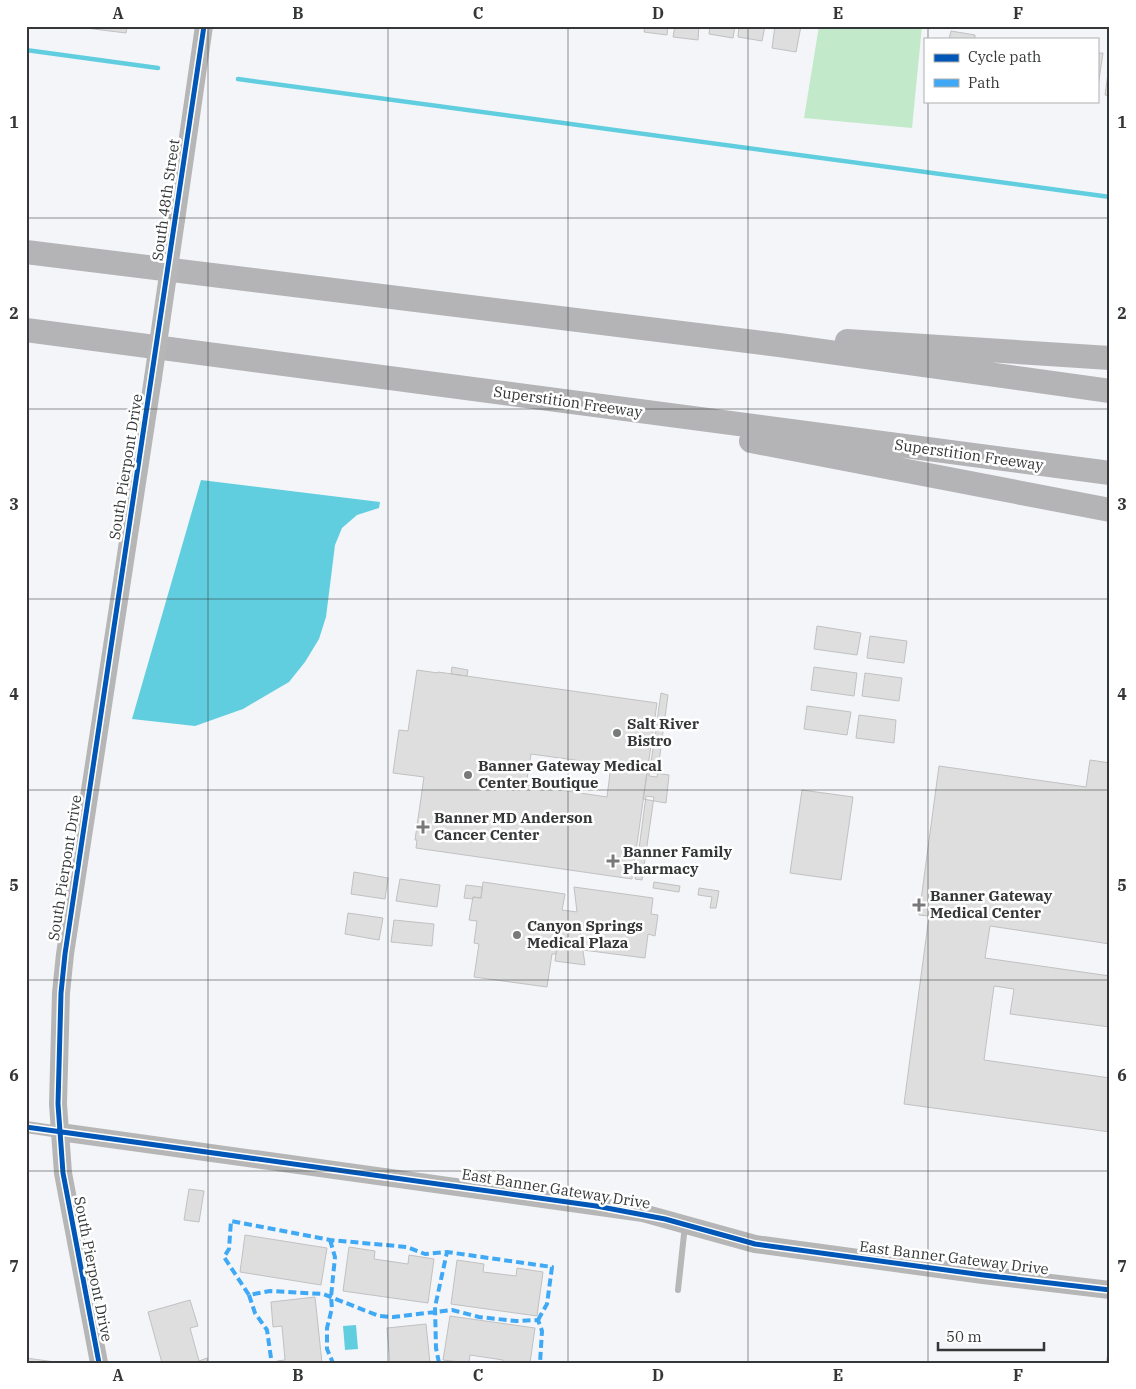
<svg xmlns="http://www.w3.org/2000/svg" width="1136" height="1389" viewBox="0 0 1136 1389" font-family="'IBM Plex Serif',serif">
<rect width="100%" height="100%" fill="#f4f5f8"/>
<path fill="#c2e9ca" d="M819 26H922L912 128 804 118Z"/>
<path fill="#61cee0" d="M201 480 380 502 379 508 357 515 342 528 335 545 326 617 319 639 305 662 289 682 243 709 195 726 132 719Z
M356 1325 358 1349 345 1350 343 1326Z"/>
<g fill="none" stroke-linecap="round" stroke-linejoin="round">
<path stroke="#61cee0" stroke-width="4.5" d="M26 50 158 68
M238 79 1110 197"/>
</g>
<path fill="#dedede" stroke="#c1c1c2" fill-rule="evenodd" d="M87 26H127L126 33 86 28Z
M645 26H668L667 35 644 32Z
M675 26H699L698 40 673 37Z
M710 26H735L733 38 709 34Z
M739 26H765L762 41 738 37Z
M775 26H801L796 52 772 48Z
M951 31 975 35V39H949Z
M1097 53H1103L1097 93Z
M1110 59V96L1105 95Z
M817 626 861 633 857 655 814 649Z
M870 636 907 641 904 663 867 658Z
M452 667 468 670 467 676 451 674Z
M814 667 857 673 854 696 811 690Z
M417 670 438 673V672L657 703 632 879 416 848 417 840H415L424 777 393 773 399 730 408 731ZM531 754 611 765 607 797 526 785Z
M865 673 902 678 899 701 862 696Z
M661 693 668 695 657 777 649 776Z
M807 706 851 712 847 735 804 729Z
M859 715 896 720 894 743 856 738Z
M1090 760 1110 763V944L990 926 985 958 1110 976V1027L1010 1014 1014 989 994 986 984 1060 1110 1078V1132L904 1104 929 916 919 915 939 766 1086 787Z
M647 772 669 775 666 803 643 799Z
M802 790 853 797 841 880 790 873Z
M646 796 654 797 642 880 635 879Z
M354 872 388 878 385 899 351 894Z
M400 879 440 885 437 907 396 901Z
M483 882 565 894 562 910 577 912 574 887 653 898 651 914 658 915 655 936 648 934 645 958 583 950 579 922 560 925 556 954H552L547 987 474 977 479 944 474 943 477 921 469 920 473 897 481 898Z
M654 882 680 886 679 892 653 888Z
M466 885 482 887 481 898 473 897V899L464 898Z
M699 888 719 891 716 908H710L712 897 698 895Z
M348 913 383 918 379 940 345 934Z
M394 920 434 924 432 946 391 942Z
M579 922 585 965 555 961 560 925Z
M189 1189 204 1191 199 1222 184 1220Z
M245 1235 327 1248 321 1285 240 1272Z
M349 1247 375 1251 374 1259 408 1264 409 1255 434 1259 428 1303 343 1291Z
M457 1260 484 1264 483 1272 516 1276 517 1268 543 1272 537 1316 451 1304Z
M315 1297 322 1363H277V1361L285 1360 282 1326 273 1327 271 1302Z
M190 1300 198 1326 190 1328 199 1361 207 1358 208 1363H162L148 1312Z
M450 1316 535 1328 530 1363H503V1360L470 1355 469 1363 443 1360Z
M426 1324 430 1363H390L387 1328Z
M26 1358 55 1362V1363H26Z"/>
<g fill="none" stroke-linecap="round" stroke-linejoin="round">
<path stroke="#b7b7b7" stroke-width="6" d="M678 1290 685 1225
M1109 1363 1110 1356"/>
<path stroke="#b7b7b7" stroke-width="12" d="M26 1127 60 1132"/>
<path stroke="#b6b6b7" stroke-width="18" d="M176 220 204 26
M60 1132 643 1213 755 1244 983 1275 1110 1290
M99 1363 63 1173 58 1104 61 993 65 954 153 378"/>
<path stroke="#b4b4b6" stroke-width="24" d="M26 252 779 345 1110 391
M26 330 1110 473
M847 341 1110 358
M751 441 1110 510"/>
<path stroke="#b6b6b7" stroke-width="18" d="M153 378 176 220"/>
<path stroke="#3fa9f5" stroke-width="4" stroke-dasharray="8 4" stroke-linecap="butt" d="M330 1240 335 1257 331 1297 332 1308 327 1328V1349L333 1363
M249 1295 255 1313 267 1330 271 1358 269 1363
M538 1320 547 1304 552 1267 447 1252 425 1254 407 1247 330 1240 231 1221 229 1249 224 1257 249 1295 270 1291 323 1294 379 1316 393 1317 452 1310 479 1317 516 1321 538 1320 542 1331 540 1363
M439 1363 436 1348 435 1307 447 1252"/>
<g stroke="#fff" stroke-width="8">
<path id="cycleway" d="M26 1127 596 1206 665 1219 755 1244 983 1275 1110 1290
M99 1363 63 1173 58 1104 61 993 65 954 204 26"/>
</g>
<use href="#cycleway" stroke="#0057b8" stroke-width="5"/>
</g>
<path fill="none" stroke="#353637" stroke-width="1" stroke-opacity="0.55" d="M208 26V1363M388 26V1363M568 26V1363M748 26V1363M928 26V39M928 101V1363M26 218H1110M26 409H1110M26 599H1110M26 790H1110M26 980H1110M26 1171H1110"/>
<g fill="#78797b" stroke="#fff" stroke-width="2">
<circle cx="617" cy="733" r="5"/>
<circle cx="468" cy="775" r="5"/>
<path d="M420.5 819.5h5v5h5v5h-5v5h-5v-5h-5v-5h5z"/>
<path d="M610.5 853.5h5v5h5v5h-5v5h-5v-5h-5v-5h5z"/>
<path d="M916.5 897.5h5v5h5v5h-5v5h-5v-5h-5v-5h5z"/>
<circle cx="517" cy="935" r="5"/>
</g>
<g text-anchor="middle" stroke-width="5" stroke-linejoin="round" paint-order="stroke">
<g font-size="15" fill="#353637" stroke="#fff">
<text transform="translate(166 200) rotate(-82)" y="5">South 48th Street</text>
<text transform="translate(568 402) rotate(8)" y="5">Superstition Freeway</text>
<text transform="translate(969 455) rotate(8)" y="5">Superstition Freeway</text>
<text transform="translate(126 467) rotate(-81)" y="5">South Pierpont Drive</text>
<text transform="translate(65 868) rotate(-81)" y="5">South Pierpont Drive</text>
<text transform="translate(556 1189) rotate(9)" y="5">East Banner Gateway Drive</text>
<text transform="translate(954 1258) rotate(7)" y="5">East Banner Gateway Drive</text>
<text transform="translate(93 1269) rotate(79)" y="5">South Pierpont Drive</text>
</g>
<g font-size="15" font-weight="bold" fill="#353637" stroke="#fff" text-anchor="start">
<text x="627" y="729">Salt River<tspan x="627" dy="17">Bistro</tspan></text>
<text x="478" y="771">Banner Gateway Medical<tspan x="478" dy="17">Center Boutique</tspan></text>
<text x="434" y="823">Banner MD Anderson<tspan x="434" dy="17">Cancer Center</tspan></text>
<text x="623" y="857">Banner Family<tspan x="623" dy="17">Pharmacy</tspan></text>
<text x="930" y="901">Banner Gateway<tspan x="930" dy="17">Medical Center</tspan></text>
<text x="527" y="931">Canyon Springs<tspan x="527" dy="17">Medical Plaza</tspan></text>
</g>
</g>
<rect width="1136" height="1389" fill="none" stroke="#ffffff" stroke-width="55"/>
<rect x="924" y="38" width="175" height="65" fill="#ffffff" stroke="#aeafaf"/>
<rect x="934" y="54" width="25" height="8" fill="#0057b8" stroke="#aeafaf"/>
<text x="968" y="62" font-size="15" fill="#353637">Cycle path</text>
<rect x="934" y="79" width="25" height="8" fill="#3fa9f5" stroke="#aeafaf"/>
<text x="968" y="88" font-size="15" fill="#353637">Path</text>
<path d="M938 1342v8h106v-8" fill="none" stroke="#353637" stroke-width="2.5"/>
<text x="946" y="1342" font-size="15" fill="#353637" stroke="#ffffff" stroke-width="4" paint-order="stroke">50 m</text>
<rect x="28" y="28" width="1080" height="1334" fill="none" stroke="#353637" stroke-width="2"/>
<g font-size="16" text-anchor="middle" font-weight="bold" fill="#353637">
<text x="118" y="19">A</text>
<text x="298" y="19">B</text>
<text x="478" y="19">C</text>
<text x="658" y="19">D</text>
<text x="838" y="19">E</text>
<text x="1018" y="19">F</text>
<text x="14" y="128">1</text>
<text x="1122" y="128">1</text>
<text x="14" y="319">2</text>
<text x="1122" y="319">2</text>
<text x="14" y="510">3</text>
<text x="1122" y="510">3</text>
<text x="14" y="700">4</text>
<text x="1122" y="700">4</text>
<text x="14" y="891">5</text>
<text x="1122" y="891">5</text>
<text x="14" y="1081">6</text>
<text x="1122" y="1081">6</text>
<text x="14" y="1272">7</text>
<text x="1122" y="1272">7</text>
<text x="118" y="1381">A</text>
<text x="298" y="1381">B</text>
<text x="478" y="1381">C</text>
<text x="658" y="1381">D</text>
<text x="838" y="1381">E</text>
<text x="1018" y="1381">F</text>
</g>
</svg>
